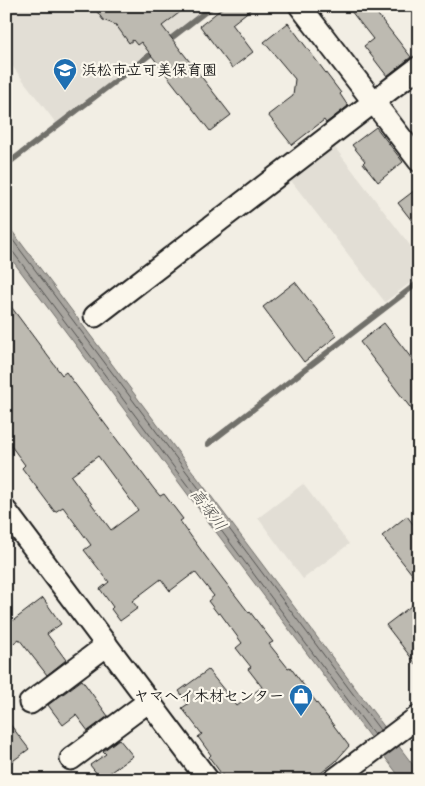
<svg xmlns="http://www.w3.org/2000/svg" width="425" height="786" viewBox="0 0 425 786" font-family="'Architects Daughter','Klee One',sans-serif">
<rect width="100%" height="100%" fill="#f2eee4"/>
<filter id="ink" filterUnits="userSpaceOnUse"><feTurbulence type="fractalNoise" baseFrequency=".02" numOctaves="2"/><feDisplacementMap in="SourceGraphic" scale="10" xChannelSelector="R" yChannelSelector="G"/><feConvolveMatrix kernelMatrix="1 2 1 2 8 2 1 2 1" color-interpolation-filters="sRGB"/></filter>
<g filter="url(#ink)">
<path fill="#e2ded5" d="M6 6H208L56 123 6 58Z
M333 145 419 257V276L385 302 289 178Z
M303 484 349 544 303 579 258 518Z"/>
<path fill="#a9a6a0" stroke="#716f6b" d="M6 223 419 773V780H402L6 252Z"/>
<g fill="none" stroke-linecap="round" stroke-linejoin="round">
<path stroke="#545351" stroke-width="1" d="M6 231 380 730
M6 250 13 252 374 735"/>
<path stroke="#716f6b" stroke-width="5.5" d="M165 43 213 6
M6 165 156 50
M208 444 419 282
M415 736 419 733"/>
</g>
<path fill="#bdbab1" stroke="#1c1c1c" fill-rule="evenodd" d="M93 6H188L162 26 231 115 210 131 141 42 137 45 133 40 129 43 116 25 103 20Z
M225 6H255L232 24 253 52 232 68 200 26Z
M347 6H371L411 57 387 76 364 46 373 39Z
M288 23 341 93 340 94 348 106 326 123 324 120 292 145 268 115 293 96 295 79 264 42Z
M376 127 403 162 378 182 363 163 365 161 352 145Z
M419 187V230L398 203Z
M295 282 337 336 304 362 263 307Z
M6 300 62 375 66 372 154 489 160 496 164 494 183 519 180 521 206 557 249 613 250 612 273 642 269 644 288 668 290 667 349 746 335 762 312 780H226L209 757 211 755 198 737 202 734 182 708 188 704 179 691 208 670 237 706 262 687 248 669 251 667 236 648 242 643 220 613 218 614 208 601 214 596 195 572 170 591 161 579 132 601 138 608 120 621 111 609 113 607 100 589 109 582 84 550 91 545 63 507 55 512 22 468 25 465 6 439ZM98 456 138 510 111 530 71 476Z
M384 323 419 368V419L360 342Z
M407 516 419 532V583L382 536Z
M43 598 61 624 47 634 66 660 47 675 19 639 6 649V626Z
M419 600V668L386 625Z
M82 680 108 716 88 731 76 715 63 725 48 705Z
M6 719 29 749 6 766Z
M119 739 133 756 101 779 90 765 106 754 103 751Z"/>
<g fill="none" stroke-linecap="round" stroke-linejoin="round">
<g stroke="#1c1c1c" stroke-width="25">
<path id="street" d="M300 6 419 161
M95 316 419 67
M6 511 208 780
M30 703 107 645
M71 759 149 701
M334 780 419 716"/>
</g>
<use href="#street" stroke="#fbf7ec" stroke-width="21"/>
</g>
</g>
<defs>
<g id="school-pin" transform="scale(1.25)"><path d="M0 17L-7.5 6A9.5 9.5 0 1 1 7.5 6Z" fill="#1f6fb2" stroke="#fbf7ec"/><path d="M0-5L7-2L0 1L-7-2ZM-4 1L0 2.5L4 1V4Q0 6-4 4Z" fill="#fff"/></g>
<g id="shop-pin" transform="scale(1.25)"><path d="M0 17L-7.5 6A9.5 9.5 0 1 1 7.5 6Z" fill="#1f6fb2" stroke="#fbf7ec"/><path d="M-5-2.5h2.3a2.7 3.5 0 0 1 5.4 0H5L5.5 6h-11ZM-1.5-2.5h3a1.5 2.3 0 0 0-3 0Z" fill="#fff"/></g>
</defs>
<g fill-rule="evenodd">
<use href="#school-pin" x="65" y="70"/>
<use href="#shop-pin" x="301" y="696"/>
</g>
<g text-anchor="middle" stroke-width="4.5" stroke-linejoin="round" paint-order="stroke">
<g font-size="15" font-weight="bold" fill="#1c1c1c" stroke="#fbf7ec" text-anchor="start">
<text x="82" y="75">浜松市立可美保育園</text>
<text x="284" y="701" text-anchor="end">ヤマヘイ木材センター</text>
</g>
<g font-size="16" font-style="italic" fill="#545351" stroke="#fbf7ec">
<text transform="translate(209 509) rotate(53)" y="6">高塚川</text>
</g>
</g>
<rect width="425" height="786" fill="none" stroke="#fbf7ec" stroke-width="25"/>
<rect x="12" y="12" width="400" height="761" fill="none" stroke="#1c1c1c" stroke-width="2" filter="url(#ink)"/>
</svg>
